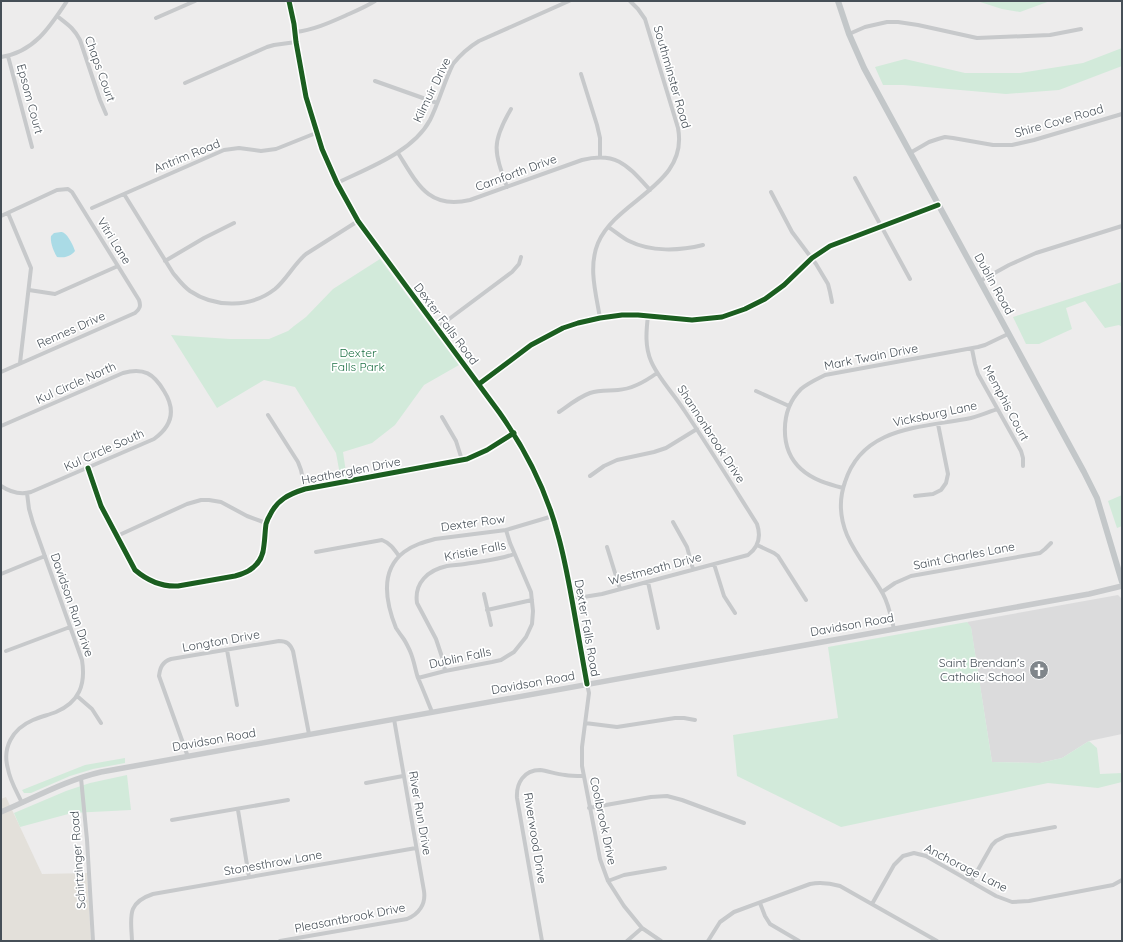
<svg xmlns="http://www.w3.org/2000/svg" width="1123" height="942" viewBox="0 0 1123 942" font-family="Quicksand,sans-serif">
<rect width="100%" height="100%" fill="#edecec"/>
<path fill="#e3e0da" d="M6 797 42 874 87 873 91 941H1V799Z"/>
<path fill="#dbdbdc" d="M1118 595 1122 599V734L1089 741 1062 758 1040 763 992 762 971 628 967 622Z"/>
<path fill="#d2eada" d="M977 1H1050L1020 12 1002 9Z
M1122 48V66L1059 90 1006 94 903 85H883L875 67 905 59 965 73H1020L1083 63Z
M380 259 459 365 424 385 395 425 372 443 343 452 347 479 341 480 336 453 295 387 264 380 217 408 171 335 230 339H269L288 331 294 326 306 317 333 289Z
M1122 282V327L1119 325 1105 328 1085 301 1066 308 1072 329 1039 344H1026L1013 317Z
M1122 495V526L1117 528 1108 501Z
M967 622 971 627 992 762 1040 763 1062 758 1089 741 1097 748 1100 774 1122 773V782L1098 788 1048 783 841 827 737 776 733 735 838 718 828 647Z
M125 758V763L93 769 70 776 31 793H24L22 790 85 765Z
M127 775 131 810 72 813 20 827 14 813 66 791 90 783Z"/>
<path fill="#aadbe6" d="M61 232C62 232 63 232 64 233 68 235 74 247 75 251 70 257 64 258 57 257 54 252 50 243 51 236L54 233Z"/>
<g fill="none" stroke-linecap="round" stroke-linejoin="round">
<path stroke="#c7c9cb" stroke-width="4" d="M57 16C67 24 74 28 80 40L100 100 106 114
M156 18 195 1
M295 32C314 30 331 22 349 14 358 10 367 6 375 1
M849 34 865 27 887 22H898L918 25 977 38 1050 35 1081 29
M8 56 32 147
M1 57C34 52 50 27 67 1
M581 74 597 125 600 138V157
M375 81 437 103
M185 83 267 47 274 45 296 42
M398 153C417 183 428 210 470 200L582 160C617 151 628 166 650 190
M910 153 929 142 938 139 945 137 953 138 993 145H1012L1034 140 1122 114
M855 178 910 279
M337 183C368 168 413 152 430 120 439 102 444 82 453 64 461 54 469 47 479 41L569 1
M507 187C494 151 491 143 511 109
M771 192 792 232 816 264 828 284 830 292 832 302
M124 194 173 273C178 279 183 286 190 291 215 308 251 308 275 289 287 279 294 264 306 254L358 221
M92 208 224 150 239 148 261 151 276 149 316 133
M8 213 31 268 20 363
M1 216 57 190 68 189 72 192 139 300C141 306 140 309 135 313L1 372
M608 227C615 231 621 237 629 241 651 252 679 251 703 245
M165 261 204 238 234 223
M980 281 1009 265 1036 253 1122 226
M29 290 55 294 118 266
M600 318C596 294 588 267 598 243 617 199 689 185 678 128L645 19 638 9 630 1
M437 328 512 272 519 264 521 257
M972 349 975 364 978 374 1021 451 1023 458V466
M479 384 531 345 563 328 578 323 600 318 622 315H638L692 320 722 317 745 309 765 299 784 285 812 258 830 246 938 205
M756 391 789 406
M559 412C569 405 579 397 590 393 600 390 609 391 618 390 633 389 646 381 657 373
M268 415 298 462 301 470 305 489
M442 417 456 441 462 460
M1 426 123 373C144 367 154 374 164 391 176 410 172 426 154 439L31 492C20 495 10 492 1 486
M88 468 101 506 135 570C148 581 161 587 178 586L235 576C251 572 263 563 264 545 265 538 265 531 266 524 267 521 268 518 270 515 277 500 289 494 305 489L467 459 487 450 514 433
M590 476 604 466 617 460 654 452 666 448 697 429
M843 488C828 484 813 480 801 469 779 449 780 410 801 389 808 383 817 379 825 375L978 347 985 345 1008 334
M915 496 933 494 941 490 946 483 948 474 938 424
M673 522 687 547 693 569
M117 536 187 504 201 500H209L221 502 247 516 266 523
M757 545 774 553 778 556 806 600
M607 547 620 589
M316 552 382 540C390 543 394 549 399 556
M714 564 724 596 735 613
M1 574 45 556
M648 582 658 628
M882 592 895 583 911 576 1040 553 1045 549 1051 543
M484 594 491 625
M571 599 602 594 748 555C759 547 761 536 757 524 733 486 709 447 684 410 674 394 658 378 651 361 645 347 646 332 648 316
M487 610 532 600
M894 629C891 617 889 605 883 594 872 574 856 556 847 535 840 518 839 499 845 482 863 425 923 428 971 418 980 416 989 412 997 409
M227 650 237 705
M6 651 70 627
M445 671 443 660 436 639 417 603C414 583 428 570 447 566 453 565 459 565 465 564 481 561 499 560 514 554
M418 678 445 671 492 662 501 660 514 652 526 637 532 624 533 611 531 592 510 543 506 530
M587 684 589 693 582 747V766L600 859 608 881 624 906 642 928 661 941
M77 696 92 709 101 723
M432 712C427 700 423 689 418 678 415 669 414 660 410 651 408 647 406 642 403 638 400 634 398 631 396 628 386 603 379 571 404 552 413 545 424 542 435 539L506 530 553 516
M585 723 617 727 675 718H684L695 720
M188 757 159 676C160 668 162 662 171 659L279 641C287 641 290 644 293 651L309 734
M81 778 87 840 93 941
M366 783 403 776
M22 803C17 792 10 781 8 769 2 748 12 729 33 720 40 717 48 715 56 712 79 702 86 685 82 660L33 523 29 509 27 493
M589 808 651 797 667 796 682 800 744 823
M238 810 249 877
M172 820 288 800
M608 881 624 875 665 868
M971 882 992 845 996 841 1006 836 1055 827
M760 903 765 916 770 924 799 941
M872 904 894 865 903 856 914 853 926 856 996 896 1012 902 1029 901 1113 885 1122 880
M132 941C131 917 126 903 153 894L416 848
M280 941 407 919C419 914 426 904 424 891L394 719
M542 941 517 798C516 783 524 770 540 770 548 771 556 774 565 775 571 776 577 776 583 776
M627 941 642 928
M708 941 720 922 734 912 810 884C821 882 829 883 840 886L937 941"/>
<path stroke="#c7c9cb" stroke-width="5" d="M289 1 294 24 296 42 306 97 322 149 337 183 358 221 499 412C526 450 546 489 558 535 564 556 568 578 572 600 577 628 582 656 587 684"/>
<path stroke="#c8cacc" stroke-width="5.5" d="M1 812C34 798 66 780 101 772L1089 594 1122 586"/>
<path stroke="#c3c7c9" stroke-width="6" d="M838 1 849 34 864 68 1084 472 1097 498 1122 582"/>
<g stroke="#fff" stroke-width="8">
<path id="cycleway" d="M289 1 294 24 296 42 306 97 322 149 337 183 358 221 499 412C526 450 546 489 558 535 564 556 568 578 572 600 577 628 582 656 587 684
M479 384 531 345 563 328 578 323 600 318 622 315H638L692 320 722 317 745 309 765 299 784 285 812 258 830 246 938 205
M88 468 101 506 135 570C148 581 161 587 178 586L235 576C251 572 263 563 264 545 265 538 265 531 266 524 267 521 268 518 270 515 277 500 289 494 305 489L467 459 487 450 514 433"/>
</g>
<use href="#cycleway" stroke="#1b5e20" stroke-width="5"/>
</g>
<defs>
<g id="church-disc" transform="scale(1)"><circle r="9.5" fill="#80868b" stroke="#fff"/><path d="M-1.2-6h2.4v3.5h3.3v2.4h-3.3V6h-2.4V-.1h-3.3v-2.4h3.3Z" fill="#fff"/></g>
</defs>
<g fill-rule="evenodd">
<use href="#church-disc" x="1039" y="670"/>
</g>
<g text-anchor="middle" stroke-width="3.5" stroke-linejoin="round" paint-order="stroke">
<g font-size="12" fill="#464f57" stroke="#fff">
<text transform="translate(100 69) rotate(70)" y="4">Chaps Court</text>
<text transform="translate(672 77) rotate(74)" y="4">Southminster Road</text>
<text transform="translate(432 90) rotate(-64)" y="4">Kilmuir Drive</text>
<text transform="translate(30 99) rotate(75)" y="4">Epsom Court</text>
<text transform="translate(1059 121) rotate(-16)" y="4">Shire Cove Road</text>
<text transform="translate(187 156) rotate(-22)" y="4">Antrim Road</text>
<text transform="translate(516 173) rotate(-20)" y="4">Carnforth Drive</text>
<text transform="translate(114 241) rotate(58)" y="4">Vitri Lane</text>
<text transform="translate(994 284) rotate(61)" y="4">Dublin Road</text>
<text transform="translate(446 324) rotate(53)" y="4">Dexter Falls Road</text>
<text transform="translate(71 330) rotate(-24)" y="4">Rennes Drive</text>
<text transform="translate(871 357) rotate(-11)" y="4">Mark Twain Drive</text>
<text transform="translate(76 383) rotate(-24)" y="4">Kul Circle North</text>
<text transform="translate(1006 403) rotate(62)" y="4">Memphis Court</text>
<text transform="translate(935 414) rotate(-12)" y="4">Vicksburg Lane</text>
<text transform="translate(711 434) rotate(57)" y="4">Shannonbrook Drive</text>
<text transform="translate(104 450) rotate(-24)" y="4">Kul Circle South</text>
<text transform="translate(351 471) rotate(-11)" y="4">Heatherglen Drive</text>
<text transform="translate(473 523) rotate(-8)" y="4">Dexter Row</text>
<text transform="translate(475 551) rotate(-11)" y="4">Kristie Falls</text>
<text transform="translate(964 556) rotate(-11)" y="4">Saint Charles Lane</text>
<text transform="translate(655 569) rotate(-15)" y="4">Westmeath Drive</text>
<text transform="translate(72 605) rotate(71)" y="4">Davidson Run Drive</text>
<text transform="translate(852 625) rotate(-10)" y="4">Davidson Road</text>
<text transform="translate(587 628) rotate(80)" y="4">Dexter Falls Road</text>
<text transform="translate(221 641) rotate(-10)" y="4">Longton Drive</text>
<text transform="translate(460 658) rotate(-12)" y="4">Dublin Falls</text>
<text transform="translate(533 683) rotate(-10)" y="4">Davidson Road</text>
<text transform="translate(214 740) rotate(-10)" y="4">Davidson Road</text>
<text transform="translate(420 813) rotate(80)" y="4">River Run Drive</text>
<text transform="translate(603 821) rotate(78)" y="4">Coolbrook Drive</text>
<text transform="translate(535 838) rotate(81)" y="4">Riverwood Drive</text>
<text transform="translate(78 860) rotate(-94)" y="4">Schirtzinger Road</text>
<text transform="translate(273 863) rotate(-10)" y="4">Stonesthrow Lane</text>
<text transform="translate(966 868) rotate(27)" y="4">Anchorage Lane</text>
<text transform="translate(350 918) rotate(-11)" y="4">Pleasantbrook Drive</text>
</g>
<g font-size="12" fill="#1e7145" stroke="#fff">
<text x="358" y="357">Dexter<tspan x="358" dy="14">Falls Park</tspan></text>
</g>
<g font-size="12" fill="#464f57" stroke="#fff" text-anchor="end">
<text x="1025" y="667">Saint Brendan's<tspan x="1025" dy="14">Catholic School</tspan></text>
</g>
</g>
<rect width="1123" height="942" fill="none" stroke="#464f57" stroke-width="4"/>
</svg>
